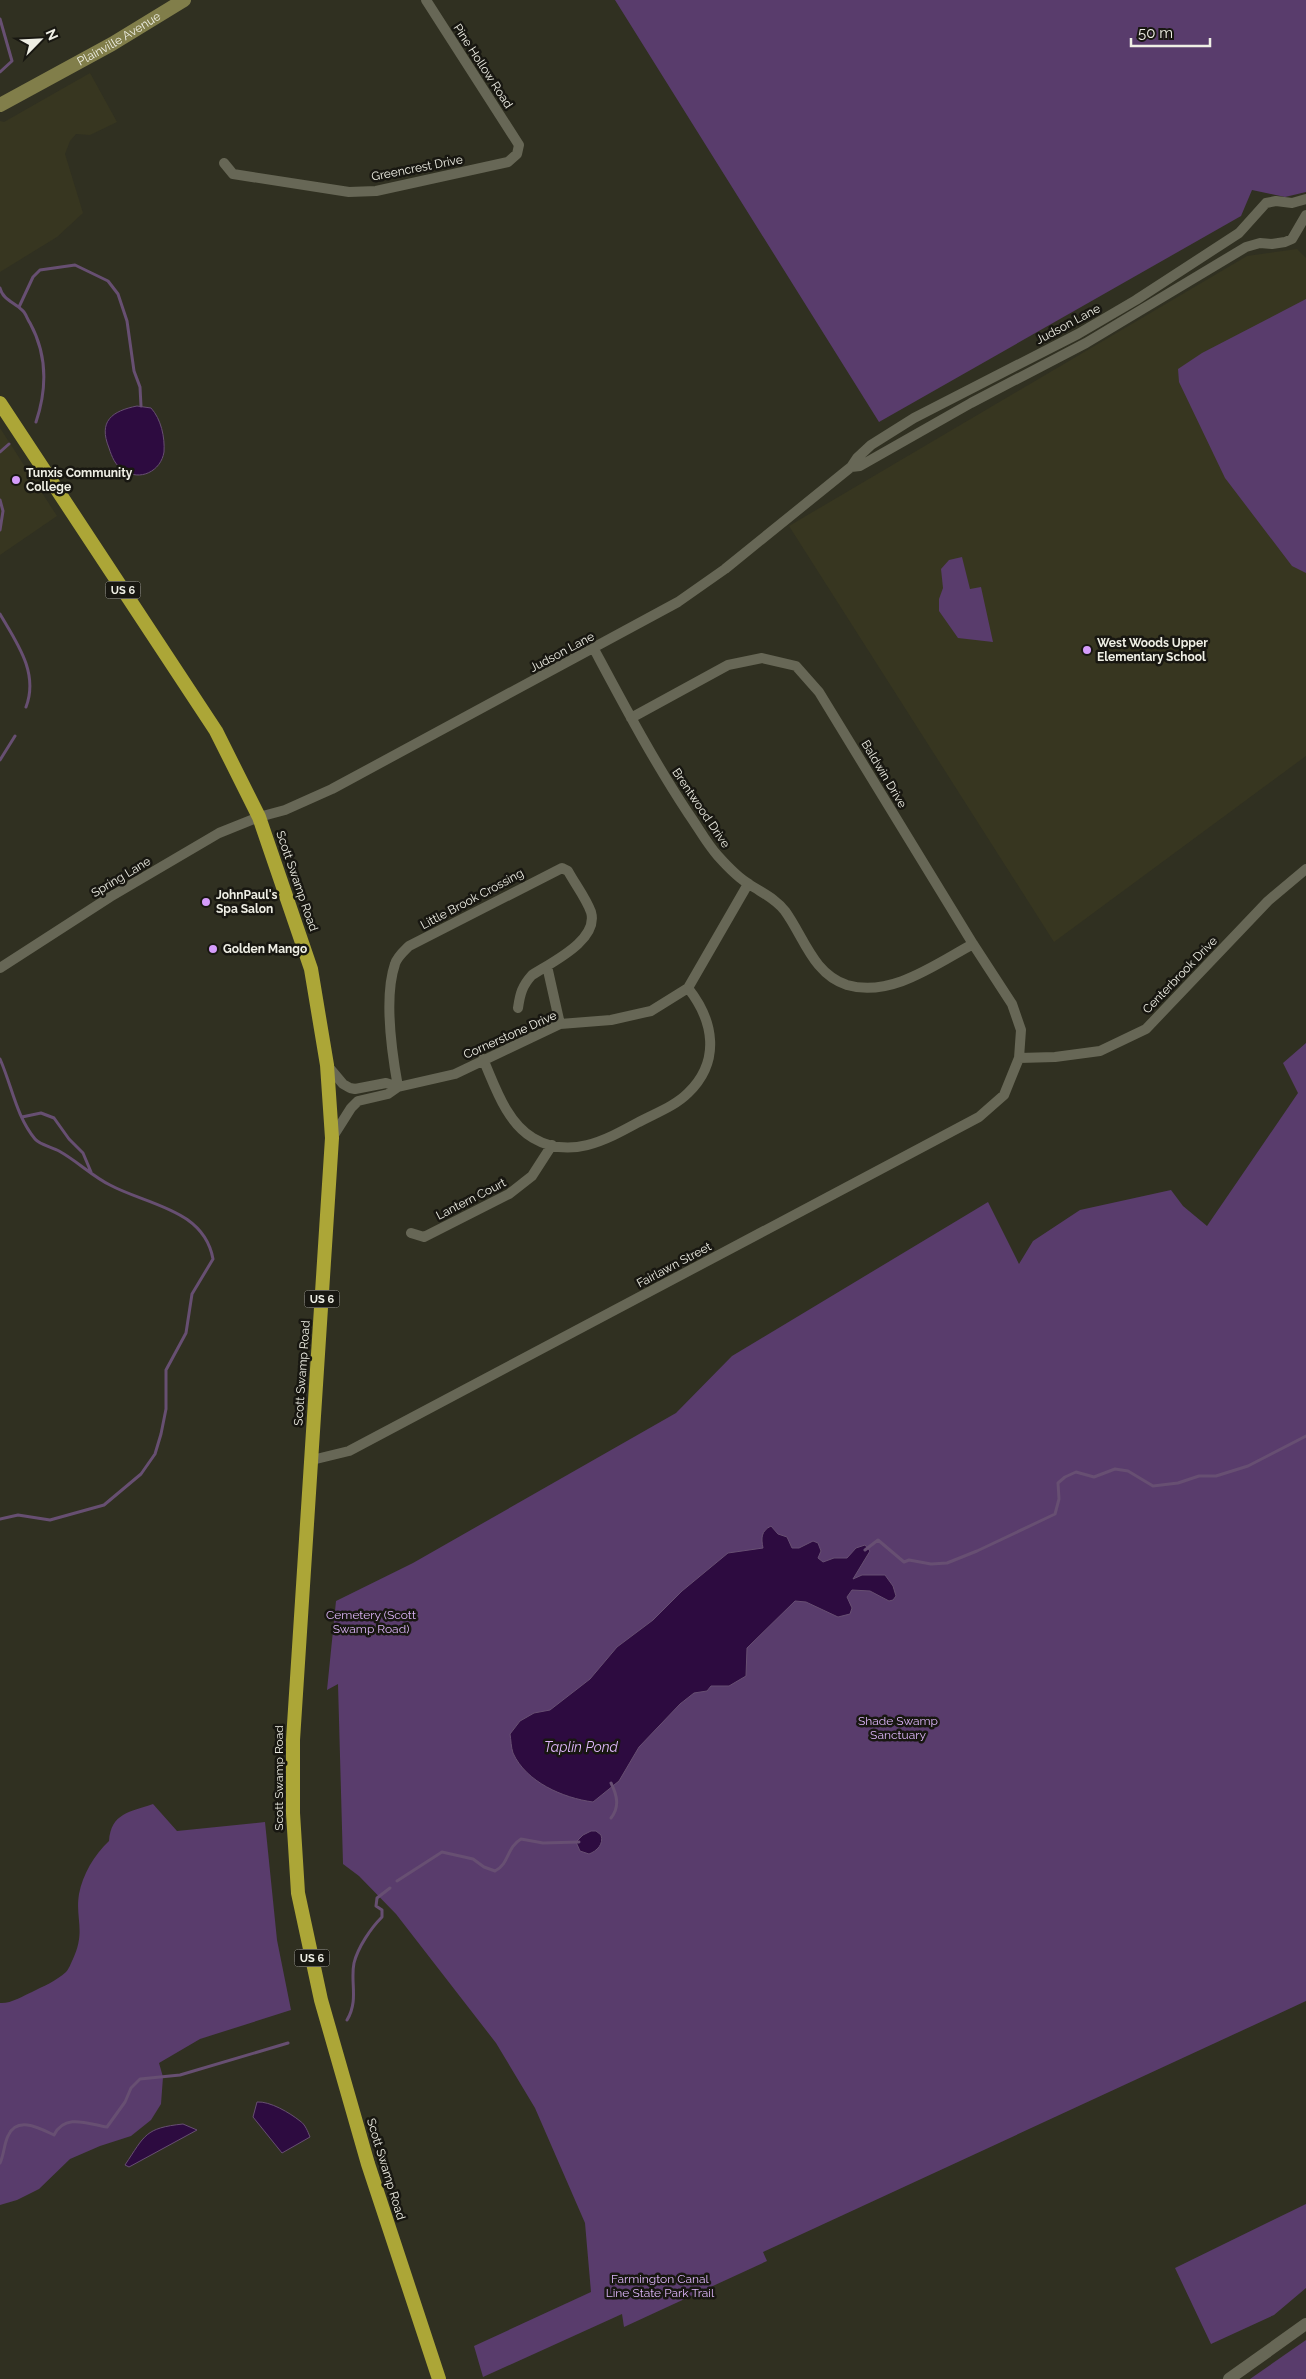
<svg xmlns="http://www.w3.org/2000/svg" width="1306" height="2379" viewBox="0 0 1306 2379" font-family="Raleway,sans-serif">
<rect width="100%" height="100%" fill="#303021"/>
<path fill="#373620" d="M90 73 117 122 90 135 76 134 70 141 65 154 83 213 57 237 0 272V121L4 122Z
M1297 249 1306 258V756L1054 942 789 526 1247 256Z
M0 428 57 516 0 555Z"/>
<path fill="#593c6c" d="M615 0H1306V192L1285 197 1252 190 1241 216 879 422Z
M1306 299V573L1292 566 1225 478 1179 382 1178 369 1202 353Z
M962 557 970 589 981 587 993 642 958 638 939 611V599L943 588 941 569 949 560Z
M1306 1043V2001L763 2252 767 2261 624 2327 622 2314 483 2377 474 2346 591 2292 585 2223 535 2108 496 2043 396 1914 359 1876 343 1864 338 1684 327 1690 336 1601 413 1563 676 1413 732 1356 988 1202 1019 1264 1033 1241 1080 1210 1171 1190 1183 1206 1207 1226 1298 1093 1283 1063Z
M153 1804 177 1831 265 1822 277 1940 291 2010 200 2039 159 2063 163 2077 161 2104 151 2120 131 2136 100 2146 70 2159 39 2189 17 2200 0 2205V2003C10 2004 23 1996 32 1992 44 1986 56 1981 66 1972 69 1969 71 1963 73 1959 86 1931 75 1919 79 1894 83 1874 94 1855 109 1841 111 1813 130 1812 153 1804Z
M1306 2204V2288L1274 2315 1211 2344 1175 2268Z
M1306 2340V2379H1250Z"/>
<path fill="#2d0b40" stroke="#674f72" d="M137 406 151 408C161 419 165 437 164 452 161 471 140 482 123 470 115 465 112 457 109 448 98 421 112 411 137 406Z
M771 1526 778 1534 787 1537 792 1548H799L813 1541 818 1543 821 1551 818 1558 823 1562 834 1558H847L856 1548 865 1545 870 1551 853 1579 862 1575H885L893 1586 896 1596 893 1600 889 1601 870 1591 852 1590 847 1597 852 1608 850 1614 838 1617 806 1602 795 1601 747 1648 746 1676 729 1686H711L707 1691 694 1693 680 1704 639 1747 619 1781 593 1802C563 1798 526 1782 513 1753 511 1747 511 1740 510 1734L520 1721 534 1713 550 1710 590 1679 617 1647 653 1620 682 1591 728 1553 763 1548C761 1538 761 1531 771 1526Z
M591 1831H596L601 1835C604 1844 597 1851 589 1854L580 1851 576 1842 583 1835Z
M257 2102C270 2101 290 2113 300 2121 305 2124 308 2132 310 2137L282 2153 253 2117Z
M183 2124 197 2130 129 2167 125 2165C145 2135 145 2128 183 2124Z"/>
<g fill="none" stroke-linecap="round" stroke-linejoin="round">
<path stroke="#674f72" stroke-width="3" d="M0 19 12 61 0 72
M0 288C3 300 14 302 22 310 26 313 27 319 30 323 47 354 47 389 36 422
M19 307 33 277 40 270 75 265 108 281 118 294 127 321 134 371 140 387 141 406
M0 452 9 444
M0 500 3 511 0 530
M0 614C17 643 39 673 26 707
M0 760 15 736
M0 1059C12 1086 16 1116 35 1139 40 1145 52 1147 59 1151 77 1161 92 1176 110 1185 147 1205 204 1209 213 1259L192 1294 186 1333 166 1370V1409L161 1434 155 1454 141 1474 104 1505 50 1520 18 1515 0 1519
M22 1117 41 1113 54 1118 69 1139 83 1153 91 1172
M865 1550 878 1540 904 1562 909 1560 931 1564 947 1563 977 1551 1055 1514 1059 1499 1058 1483 1065 1477 1076 1472 1094 1477 1115 1469 1128 1471 1153 1486 1178 1483 1199 1476H1216L1248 1466 1306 1436
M611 1783C617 1795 620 1807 611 1818
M397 1881 442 1852 473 1859 484 1867 495 1871C510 1863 506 1848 521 1839L543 1843 579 1842
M347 2020C359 2000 350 1982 354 1963 358 1947 371 1928 382 1917V1910L376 1906 377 1898 390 1888
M0 2163C4 2155 4 2144 8 2136 17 2115 41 2129 54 2135 65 2113 88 2124 107 2127L125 2102 131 2088 140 2079 180 2075 288 2043"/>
<path stroke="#676756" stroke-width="10" d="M224 163 233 174 349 192 376 191 508 162 517 154 519 145 426 0
M851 467 860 466 971 403 1086 343 1246 247 1260 243 1272 244 1285 242 1292 239 1306 215
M594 649C624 705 653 760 688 813 698 827 707 844 718 856 727 866 738 878 749 884 762 893 775 898 785 911 804 937 813 974 847 985 891 998 936 964 973 944
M547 966 560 1024
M0 968 110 897 219 833 259 817 285 810 332 789 678 602 725 569 851 467 857 458 871 445 914 418 1078 334 1136 300 1239 233 1266 203 1276 201 1292 203 1306 199
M1019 1058 1055 1057 1100 1051 1146 1029 1268 901 1306 869
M483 1059C495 1086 506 1122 533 1138 570 1160 606 1140 639 1122 656 1113 675 1106 688 1093 721 1061 714 1021 688 988
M327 1065 343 1084 350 1088 355 1089 386 1083 398 1087
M398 1087C392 1054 384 996 395 964 397 957 404 951 409 946L562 868 568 871C575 884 586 898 591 912 599 940 552 962 532 975 522 986 520 994 518 1008
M332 1138 351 1108 358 1101 388 1094 398 1087 455 1074 560 1024 611 1020 651 1011 688 988 748 884
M411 1233 424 1237 509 1194 532 1176 552 1145
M312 1460 349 1451 979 1117 1004 1095 1019 1058 1021 1030 1012 1004 973 944 819 692 796 666 762 658 728 665 631 718"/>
<path stroke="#676756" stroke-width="12" d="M1229 2379 1306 2324"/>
<path stroke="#817e4a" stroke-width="14" id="s1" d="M0 105 112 44 184 0"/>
<path stroke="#aca637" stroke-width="14" d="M0 403 216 731 259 817 311 969 327 1065 332 1138 293 1740V1813L298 1893 321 2000 368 2164 439 2379"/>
</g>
<g fill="#d59cfb" stroke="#181711" stroke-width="2">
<circle cx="16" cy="480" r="5"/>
<circle cx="1087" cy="650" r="5"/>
<circle cx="206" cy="902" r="5"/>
<circle cx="213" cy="949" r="5"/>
</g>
<g text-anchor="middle" stroke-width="5" stroke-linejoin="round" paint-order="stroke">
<g fill="#181711" stroke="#aeaea5" stroke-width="1">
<rect x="105.5" y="581.5" width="35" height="17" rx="4"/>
<rect x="304.5" y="1290.5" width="35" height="17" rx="4"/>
<rect x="294.5" y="1949.5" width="35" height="17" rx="4"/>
</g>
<g font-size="11" font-weight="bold" fill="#efefe5">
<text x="123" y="594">US 6</text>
<text x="322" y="1303">US 6</text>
<text x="312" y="1962">US 6</text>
</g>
<g font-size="12" fill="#efefe5" stroke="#181711">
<text dy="4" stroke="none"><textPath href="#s1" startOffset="136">Plainville Avenue</textPath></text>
<text transform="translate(483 66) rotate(57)" y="4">Pine Hollow Road</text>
<text transform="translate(417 168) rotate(-11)" y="4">Greencrest Drive</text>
<text transform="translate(1068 324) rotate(-28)" y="4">Judson Lane</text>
<text transform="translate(562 652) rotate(-28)" y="4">Judson Lane</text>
<text transform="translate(884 774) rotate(59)" y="4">Baldwin Drive</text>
<text transform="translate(701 808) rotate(56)" y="4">Brentwood Drive</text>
<text transform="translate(121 877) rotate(-31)" y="4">Spring Lane</text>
<text transform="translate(297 881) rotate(71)" y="4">Scott Swamp Road</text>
<text transform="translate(472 899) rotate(-28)" y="4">Little Brook Crossing</text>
<text transform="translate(1180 975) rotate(-46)" y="4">Centerbrook Drive</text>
<text transform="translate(510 1035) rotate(-24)" y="4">Cornerstone Drive</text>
<text transform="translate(471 1199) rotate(-27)" y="4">Lantern Court</text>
<text transform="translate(674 1265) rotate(-28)" y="4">Fairlawn Street</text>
<text transform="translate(302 1373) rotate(-86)" y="4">Scott Swamp Road</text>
<text transform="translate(279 1778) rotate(-90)" y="4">Scott Swamp Road</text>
<text transform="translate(386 2169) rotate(73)" y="4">Scott Swamp Road</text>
</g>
<g font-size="12" font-weight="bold" fill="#efefe5" stroke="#181711" text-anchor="start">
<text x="26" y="477">Tunxis Community<tspan x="26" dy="14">College</tspan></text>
<text x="1097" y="647">West Woods Upper<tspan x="1097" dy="14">Elementary School</tspan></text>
<text x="216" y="899">JohnPaul's<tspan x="216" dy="14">Spa Salon</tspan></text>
<text x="223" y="953">Golden Mango</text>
</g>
<g font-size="12" fill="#dcb5f8" stroke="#181711">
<text x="371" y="1619">Cemetery (Scott<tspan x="371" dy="14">Swamp Road)</tspan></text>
<text x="898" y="1725">Shade Swamp<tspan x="898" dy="14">Sanctuary</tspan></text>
<text x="660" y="2283">Farmington Canal<tspan x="660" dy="14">Line State Park Trail</tspan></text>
</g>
<g font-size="14" font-style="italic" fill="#e1b9fd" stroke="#181711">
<text x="581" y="1752">Taplin Pond</text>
</g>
</g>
<g transform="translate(40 40) rotate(66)" stroke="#181711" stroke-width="4" paint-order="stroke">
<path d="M0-4L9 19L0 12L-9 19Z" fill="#efefe5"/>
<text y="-8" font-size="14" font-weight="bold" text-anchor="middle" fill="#efefe5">N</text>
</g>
<path d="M1131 38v8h79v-8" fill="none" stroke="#efefe5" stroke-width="2.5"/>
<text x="1138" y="38" font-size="15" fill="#efefe5" stroke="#181711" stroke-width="4" paint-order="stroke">50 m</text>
</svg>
